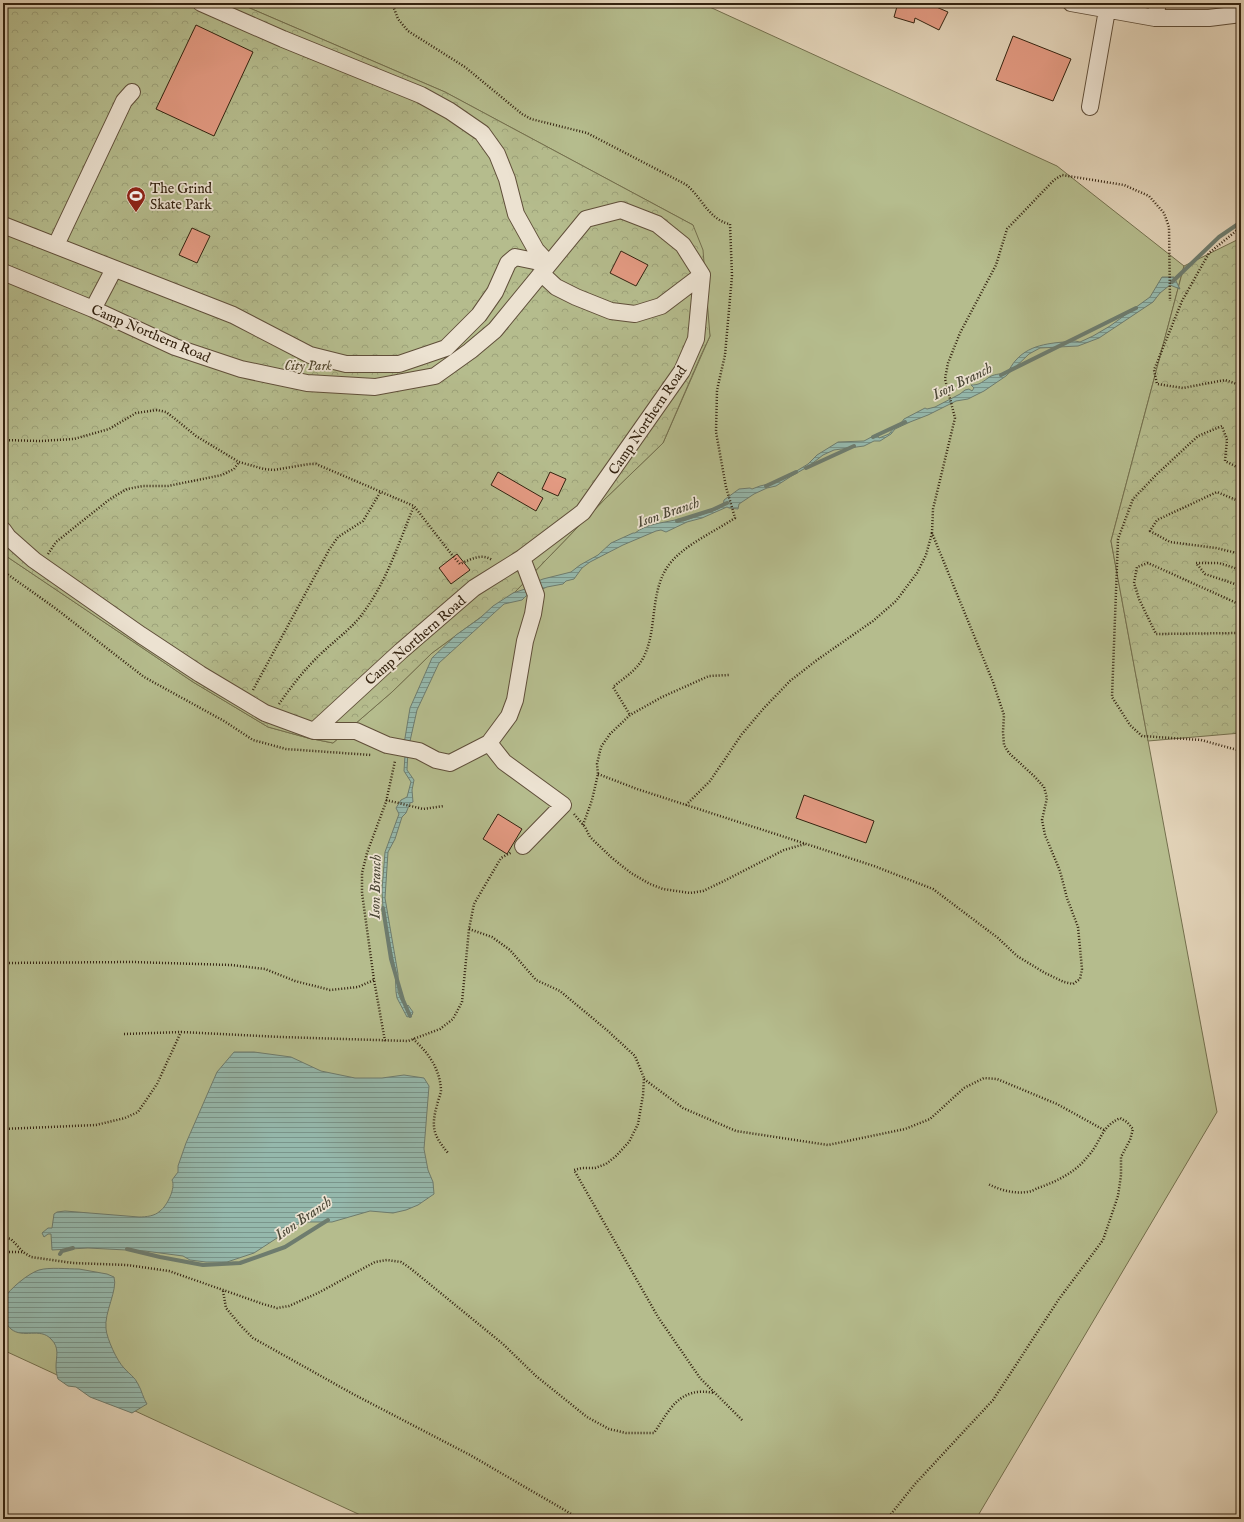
<svg xmlns="http://www.w3.org/2000/svg" width="1244" height="1522" viewBox="0 0 1244 1522" font-family="'IM FELL English',serif">
<defs>
<pattern id="forest-crowns" width="20" height="18" patternUnits="userSpaceOnUse"><rect width="20" height="18" fill="#b5bc8d"/><path d="M2 6a3 3 0 1 1 6 0M12 15a3 3 0 1 1 6 0" fill="none" stroke="#9ca179"/></pattern>
<pattern id="water-rules" width="6" height="5" patternUnits="userSpaceOnUse"><rect width="6" height="5" fill="#95b8ac"/><path d="M0 2.5h6" fill="none" stroke="#7a958b"/></pattern>
</defs>
<rect width="100%" height="100%" fill="#e2d3b8"/>
<filter id="stains"><feTurbulence type="fractalNoise" baseFrequency=".005" numOctaves="4"/><feColorMatrix values="0 0 0 0 .2 0 0 0 0 .09 0 0 0 0 .02 0 0 0 .5 -.17"/></filter>
<radialGradient id="worn" r=".72"><stop offset=".6" stop-color="#630" stop-opacity="0"/><stop offset="1" stop-color="#630" stop-opacity=".3"/></radialGradient>
<path fill="#b5bc8d" stroke="#74704e" d="M238 3H701L1057 166 1184 266 1111 541 1217 1112 976 1519H369L3 1350V554L193 682 268 727 308 738 333 743 392 692 432 653 515 592 605 499 663 443 710 336 693 225 445 92Z"/>
<path fill="url(#forest-crowns)" stroke="#74704e" d="M3 3H238L445 92 693 225 703 250 710 336 701 355 663 443 605 499 515 592 432 653 392 692 333 743 308 738 268 727 193 682 3 554Z
M1241 238V733L1148 741 1111 541 1184 266Z"/>
<path fill="url(#water-rules)" stroke="#6e7c6e" d="M1162 277H1174L1180 289 1170 285 1160 293 1153 302 1099 338 1078 346 1040 348 1029 354 1006 376 984 391 968 399 956 401 928 415 910 422 895 429 891 434 880 441H874L864 446 834 450 823 455 809 466 790 477 776 486 767 488 754 494 739 504 738 509 729 508 727 507 702 518 687 522 666 532 661 530 656 531 623 545 590 562 582 568 574 579 566 581 563 584 547 587 526 596 522 600 504 604 439 663 417 710 408 750 407 770 414 780 412 790 413 802 410 803 406 813 402 817 395 839 388 852 385 898 398 974V992L401 1000 406 1007 408 1005 413 1012 412 1015 407 1017 397 998 396 992 395 969 383 909 382 890 385 852 399 814 396 808 401 800 407 797 411 782 404 771 405 755 403 750 410 708 432 658 456 635 480 618 493 606 513 593 525 589 528 585 543 579 571 572 580 565 598 555 611 543 633 533H635C646 524 662 523 675 520L679 519 683 521 718 509 723 506 724 500 739 489 750 488 752 489 760 486 777 482 790 475 808 464 817 455 838 442 864 441 877 434 879 438 889 434 894 428 899 426 904 419 925 408 927 409 935 407 960 394 965 390 969 389 972 391 974 388 971 385C979 385 981 383 988 378 993 374 1000 374 1007 373 1010 369 1012 364 1016 360 1031 343 1054 343 1075 341L1080 342 1093 336 1110 326 1150 297Z
M234 1052H254L291 1057 321 1071 355 1078H382L404 1075 424 1078 429 1086 424 1149 428 1170 433 1182 434 1194 418 1205 406 1210 393 1213 370 1211 332 1222H304L288 1228 277 1238 254 1253 227 1262H206L190 1260 183 1256 145 1251 88 1248 52 1250 51 1234H48L44 1237 42 1233 48 1228H52L54 1214 57 1212 65 1211 139 1217C146 1217 155 1216 160 1211 167 1206 176 1188 172 1180L178 1172V1166L186 1143 217 1072Z
M79 1269 107 1274 114 1277C118 1290 104 1312 106 1329 107 1339 117 1361 124 1368 129 1374 135 1377 138 1384 142 1391 143 1398 147 1404L132 1413 90 1397 76 1387 68 1386 58 1379C57 1376 56 1371 56 1367 56 1356 60 1348 51 1339 40 1327 23 1339 11 1329 3 1322 0 1308 4 1299 9 1289 29 1273 39 1270 49 1267 68 1269 79 1269Z"/>
<g fill="none" stroke-linecap="round" stroke-linejoin="round">
<path stroke="#6e7c6e" stroke-width="4" d="M1172 282 1219 237 1241 222
M1001 375 1136 308
M873 437 905 422
M806 468 854 446
M766 486 796 472
M677 521 712 510 727 503
M383 908 391 959 403 1000 410 1016
M127 1249 160 1257 203 1265 240 1263 285 1247 328 1220
M60 1254 62 1251 73 1248"/>
</g>
<path fill="#e39a82" stroke="#342310" d="M898 3H927L948 12 939 30 915 18 914 23 894 17Z
M196 25 253 52 214 136 156 109Z
M1013 36 1071 59 1053 101 996 80Z
M192 228 210 236 197 263 179 255Z
M621 251 648 265 636 286 610 273Z
M498 472 543 498 536 511 491 485Z
M550 472 566 479 558 496 542 489Z
M457 554 470 570 451 584 439 568Z
M804 795 874 821 866 843 796 818Z
M498 814 522 829 507 854 483 839Z"/>
<g fill="none" stroke-linecap="round" stroke-linejoin="round">
<g stroke="#604f3a" stroke-width="18">
<path id="minor" d="M201 3 283 39 421 95 450 111 482 133 497 154 507 179 516 214 536 250 549 264
M1071 3 1155 18H1209L1241 14
M1155 18 1158 3
M1090 107 1107 10
M3 225 233 315 310 355 346 364H399L446 348 479 315 495 292 508 263 515 257 549 264
M56 245 124 101 132 92
M3 272 93 309 175 347 241 369 307 383 375 387 435 376 470 351 495 330 586 219 621 210 657 224 683 245 702 275 696 339 682 371 583 512 522 558 474 588 401 651 314 731
M541 273 556 287 576 297 611 311 635 314 661 306 702 275
M93 309 114 269
M3 530 8 537 34 560 141 635 200 674 265 713 314 731H356L387 745 419 751 436 760 450 763 489 743 509 716 515 700 525 641 533 614 536 595 522 558
M489 743 504 762 563 805 523 846"/>
</g>
<path stroke="#342310" stroke-width="2.5" stroke-dasharray="1 2" stroke-linecap="butt" d="M392 3 398 19 408 31 465 67 522 114 531 119 587 133 685 184C701 195 708 220 730 224L732 276 725 355 717 390 716 432 726 487 735 518C714 532 682 546 668 566 650 592 657 628 645 654 639 669 625 677 613 687L630 715
M1241 227 1209 253 1182 301 1154 370 1157 384 1183 388 1225 380 1237 384 1241 394
M3 440 40 441 74 439 109 429 136 413 157 410 166 412 174 418 196 436 239 462 264 469 274 470 309 464H316L414 506 452 555 460 564C471 559 482 553 492 560
M1241 469 1225 461 1227 440 1222 426 1198 436 1156 475 1133 499 1118 539 1112 697 1130 725 1142 736 1201 740 1241 751
M1241 502 1217 492 1157 520 1150 531 1170 542 1216 548 1241 554
M48 554 56 542 110 499 127 489 143 486H168L222 475 234 469 239 462
M1241 570 1219 563H1196L1205 574 1241 586
M3 571 55 608 144 677 224 721 253 740 286 749 371 755
M1241 605 1148 563 1137 567 1134 583 1139 599 1156 634 1241 633
M253 690 329 550 338 537 363 521 381 491
M279 704C293 684 308 665 326 649 339 637 353 627 363 613 387 581 399 542 414 506
M598 774 637 789 874 866 933 889 998 938 1017 956 1045 973 1064 982 1073 984 1080 979 1082 969 1078 927 1067 898 1060 871 1045 835 1042 820 1047 798 1044 787 1035 777 1009 753 1004 745 1003 732 1004 715 993 682 932 533 933 509 955 418 945 379 948 363 960 333 996 265 1007 229 1054 180 1062 175 1124 185 1149 196 1164 213 1169 227 1170 301
M386 800 423 809 444 806
M686 805 710 781 742 734 764 708 790 681 817 660 873 621 896 601 917 573 926 555 932 533
M574 814 585 827 590 837 612 858 631 873 650 884 663 889 690 893 703 891 724 881 784 850 805 844
M583 825 592 800 598 774 597 764 601 747 610 734 630 715 662 697 709 676 729 675
M469 929 492 937 510 950 536 980 560 991 608 1031 635 1056 644 1078 643 1095 638 1124 629 1142 616 1156 606 1164 595 1168H582L574 1170 658 1317 700 1378 743 1421
M3 963 132 962 231 965 265 969 295 981 330 990 358 987 374 980
M124 1034 181 1032 281 1037 408 1041 440 1029 453 1019 462 1002 469 929 474 904 501 858 512 852
M413 1039C428 1052 440 1069 441 1090 441 1094 438 1100 437 1105 431 1127 433 1135 448 1153
M385 1041 374 980 362 893V873L367 853 386 802 395 761
M644 1079 683 1108 736 1131 828 1145 905 1129 930 1119 964 1088 984 1078 997 1079 1057 1104 1104 1130
M3 1129 96 1125 125 1118 138 1112 157 1084 181 1032
M3 1237 11 1239 23 1252 31 1257 73 1263 127 1265 169 1271 263 1304 277 1308 289 1306 318 1293 375 1262 387 1260 401 1262 410 1268 503 1344 536 1376 587 1417 609 1429 626 1433H654C670 1409 680 1386 714 1393
M3 1252H22
M223 1291 226 1308 241 1326 253 1338 353 1394 470 1455 580 1519
M887 1519 915 1484 993 1400 1059 1299 1103 1240 1118 1196 1121 1175V1157L1130 1140 1133 1129 1127 1122 1120 1118C1100 1128 1102 1140 1089 1155 1076 1172 1058 1181 1038 1188 1035 1189 1031 1192 1027 1192 1014 1194 1000 1190 988 1184"/>
<use href="#minor" stroke="#ece2d1" stroke-width="16"/>
</g>
<defs>
<g id="stadium-pin" transform="scale(1)"><path d="M0 17L-7.5 6A9.5 9.5 0 1 1 7.5 6Z" fill="#8f2418" stroke="#ece2d1"/><path d="M0-5a6.5 5 0 1 0 0 10a6.5 5 0 1 0 0-10ZM-3.5-1.8h7v3.6h-7Z" fill="#fff"/></g>
</defs>
<g fill-rule="evenodd">
<use href="#stadium-pin" x="136" y="196"/>
</g>
<g text-anchor="middle" stroke-width="3.5" stroke-linejoin="round" paint-order="stroke">
<g font-size="14" fill="#342310" stroke="#ece2d1" text-anchor="start">
<text x="150" y="193">The Grind<tspan x="150" dy="16">Skate Park</tspan></text>
</g>
<g font-size="14" fill="#342310" stroke="#ece2d1">
<text transform="translate(151 333) rotate(23)" y="5">Camp Northern Road</text>
<text transform="translate(647 420) rotate(-56)" y="5">Camp Northern Road</text>
<text transform="translate(415 640) rotate(-41)" y="5">Camp Northern Road</text>
</g>
<g font-size="14" font-style="italic" fill="#54492f" stroke="#ece2d1">
<text x="308" y="370">City Park</text>
</g>
<g font-size="15" font-style="italic" fill="#4c4837" stroke="#ece2d1">
<text transform="translate(962 381) rotate(-26)" y="5">Ison Branch</text>
<text transform="translate(668 512) rotate(-19)" y="5">Ison Branch</text>
<text transform="translate(375 887) rotate(-89)" y="5">Ison Branch</text>
<text transform="translate(303 1218) rotate(-34)" y="5">Ison Branch</text>
</g>
</g>
<rect width="1244" height="1522" fill="none" stroke="#e2d3b8" stroke-width="16"/>
<rect x="4" y="4" width="1236" height="1514" fill="none" stroke="#342310" stroke-width="2"/>
<rect x="8" y="8" width="1228" height="1506" fill="none" stroke="#342310"/>
<rect width="100%" height="100%" filter="url(#stains)"/>
<rect width="100%" height="100%" fill="url(#worn)"/>
</svg>
